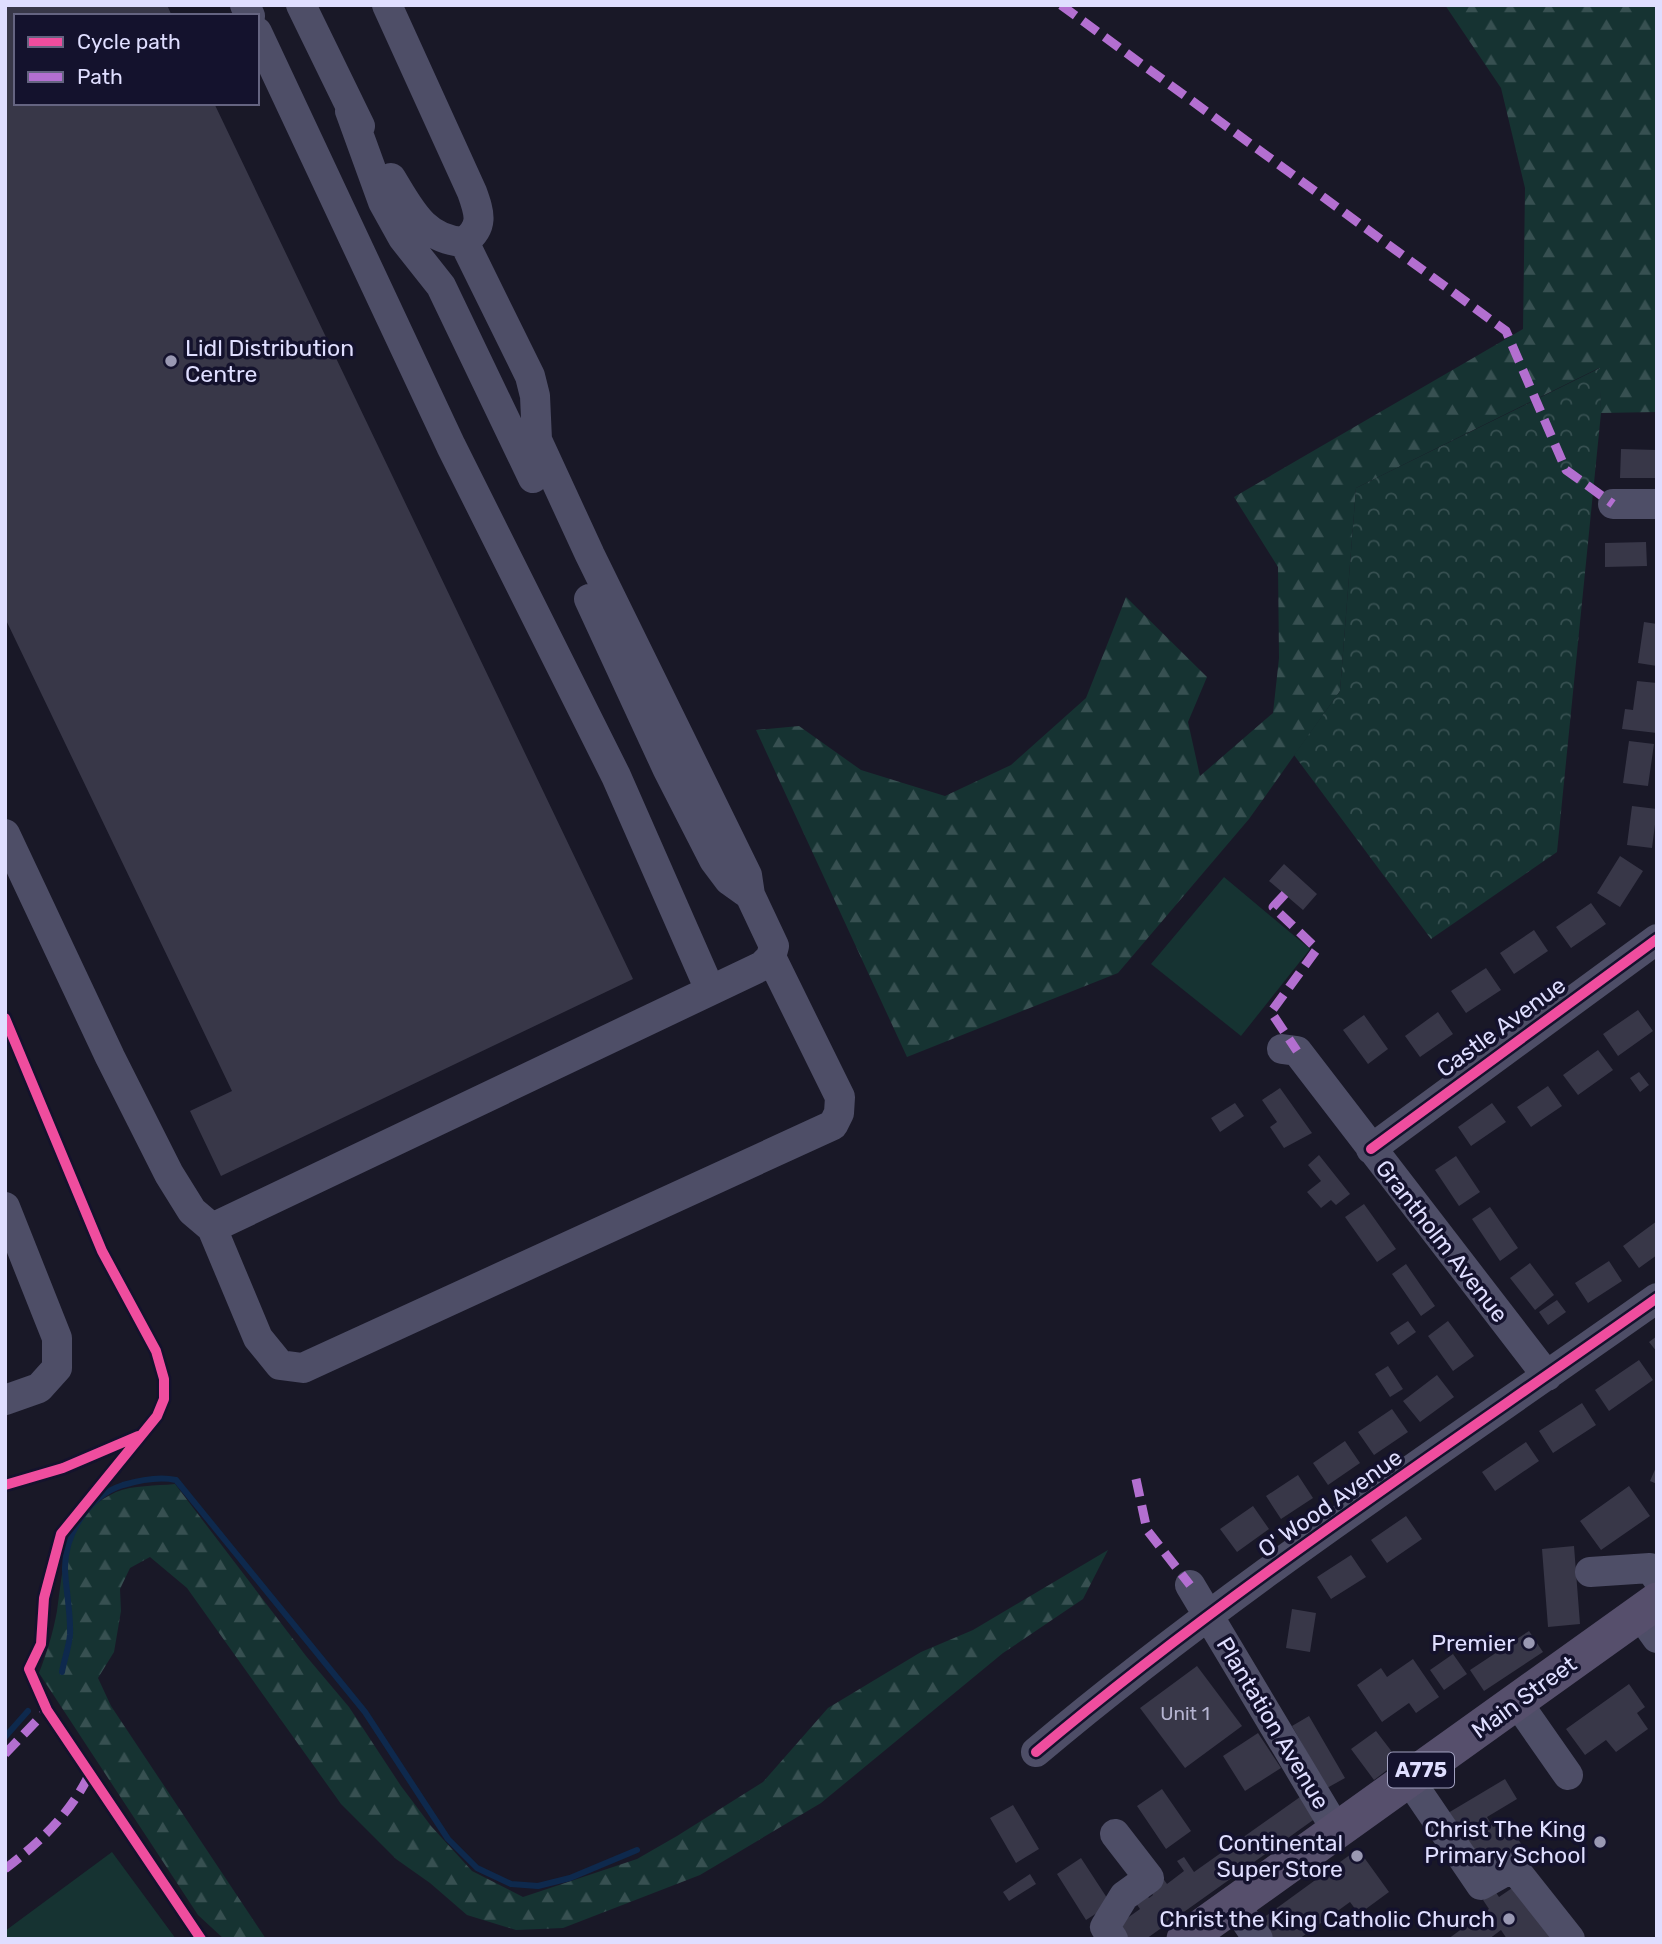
<svg xmlns="http://www.w3.org/2000/svg" width="1662" height="1944" viewBox="0 0 1662 1944" font-family="Rubik,sans-serif">
<defs>
<pattern id="forest-firs" width="22" height="20" patternUnits="userSpaceOnUse" patternTransform="scale(1.75)"><rect width="22" height="20" fill="#163332"/><path d="M5 1l3.5 6h-7zM16 11l3.5 6h-7z" fill="#375051"/></pattern>
<pattern id="park-crowns" width="20" height="18" patternUnits="userSpaceOnUse" patternTransform="scale(1.75)"><rect width="20" height="18" fill="#163332"/><path d="M2 6a3 3 0 1 1 6 0M12 15a3 3 0 1 1 6 0" fill="none" stroke="#375051"/></pattern>
</defs>
<rect width="100%" height="100%" fill="#191827"/>
<path fill="#163332" d="M1224 877 1310 949 1241 1036 1151 964Z
M112 1852 176 1939H5V1931Z"/>
<path fill="url(#forest-firs)" d="M1445 5H1657V412L1601 413 1599 368 1356 488 1340 691 1249 819 1118 973 907 1057 756 730 799 726 861 770 945 796 1011 765 1086 698 1126 597 1207 677 1188 722 1200 776 1273 713 1279 658 1278 567 1234 497 1523 329 1525 188 1501 88Z
M175 1484 306 1656 349 1707 401 1786 431 1826 472 1871 523 1897 637 1859 677 1836 763 1782 828 1708 921 1652 973 1630 1108 1550 1083 1599 1003 1653 821 1803 700 1875 563 1928 516 1930 467 1915 430 1883 396 1859 341 1804 187 1588 150 1557 130 1568 120 1589 121 1611 114 1652 98 1678 111 1706 266 1939H224L198 1915 39 1673C47 1652 53 1633 57 1611 64 1563 64 1516 116 1492 133 1485 156 1486 175 1484Z"/>
<path fill="url(#park-crowns)" d="M1600 368 1601 413 1557 852 1431 939 1294 755 1340 691 1356 488Z"/>
<g fill="none" stroke-linecap="round" stroke-linejoin="round">
<path stroke="#0e294d" stroke-width="6" d="M62 1672C64 1660 69 1647 70 1635 71 1614 66 1591 65 1570 64 1534 89 1496 123 1485 140 1480 159 1476 176 1480L365 1712 448 1839 477 1868 511 1884 538 1886 570 1878 637 1850
M5 1737 28 1711"/>
</g>
<path fill="#383748" d="M5 5H167L172 16H16V103H214L633 979 221 1176 190 1111 232 1091 5 618Z
M1621 449 1657 450V478H1620Z
M1646 542 1647 566 1605 567V543Z
M1644 622 1657 624V666L1638 663Z
M1637 681 1657 683V733L1622 729 1625 709 1633 710Z
M1629 741 1654 744 1648 786 1623 783Z
M1632 806 1657 809 1652 848 1627 845Z
M1620 856 1643 871 1620 907 1597 893Z
M1284 864 1317 894 1303 910 1269 881Z
M1591 903 1606 924 1571 948 1556 927Z
M1534 930 1548 951 1514 974 1500 953Z
M1486 968 1501 990 1466 1013 1451 991Z
M1638 1010 1653 1031 1618 1056 1603 1034Z
M1438 1012 1453 1034 1420 1057 1405 1036Z
M1364 1015 1388 1049 1368 1064 1343 1030Z
M1598 1050 1613 1070 1578 1095 1563 1075Z
M1639 1072 1649 1085 1640 1092 1630 1078Z
M1548 1086 1562 1106 1531 1127 1517 1107Z
M1280 1088 1312 1133 1284 1148 1270 1127 1277 1122 1262 1100Z
M1235 1103 1244 1116 1220 1132 1211 1118Z
M1492 1103 1506 1122 1471 1146 1458 1127Z
M1319 1155 1350 1194 1336 1205 1331 1200 1321 1208 1307 1192 1321 1181 1308 1165Z
M1456 1156 1480 1192 1459 1206 1435 1170Z
M1364 1204 1396 1249 1377 1262 1345 1217Z
M1490 1207 1518 1248 1500 1261 1472 1219Z
M1657 1221V1255L1639 1268 1623 1246Z
M1609 1261 1622 1281 1588 1303 1575 1283Z
M1530 1263 1554 1295 1535 1310 1510 1278Z
M1406 1264 1435 1306 1421 1316 1392 1274Z
M1557 1300 1566 1312 1548 1325 1539 1312Z
M1408 1321 1416 1332 1398 1345 1390 1333Z
M1448 1321 1474 1356 1453 1371 1428 1336Z
M1657 1336V1352L1649 1342Z
M1639 1360 1653 1380 1609 1411 1595 1390Z
M1388 1366 1403 1389 1390 1397 1375 1374Z
M1437 1375 1454 1397 1420 1422 1403 1401Z
M1582 1403 1596 1425 1553 1453 1539 1431Z
M1392 1409 1408 1432 1374 1455 1358 1432Z
M1345 1441 1360 1463 1328 1485 1313 1463Z
M1526 1442 1539 1461 1495 1491 1482 1472Z
M1657 1465V1484L1650 1481Z
M1298 1475 1313 1498 1281 1519 1266 1496Z
M1629 1486 1650 1516 1601 1550 1580 1521Z
M1253 1506 1269 1529 1237 1552 1220 1529Z
M1406 1516 1422 1539 1387 1563 1371 1540Z
M1574 1546 1580 1624 1548 1627 1542 1549Z
M1351 1555 1366 1577 1331 1599 1317 1577Z
M1292 1609 1316 1613 1310 1652 1286 1648Z
M1529 1631 1543 1652 1484 1691 1470 1670Z
M1453 1654 1467 1674 1444 1690 1430 1670Z
M1413 1659 1439 1697 1416 1713 1409 1703 1382 1722 1357 1685 1381 1668 1387 1677Z
M1197 1666 1242 1726 1185 1768 1140 1708Z
M1629 1684 1645 1707 1637 1713 1648 1729 1616 1752 1606 1740 1585 1755 1566 1729Z
M1309 1716 1345 1778 1327 1788 1292 1726Z
M1376 1731 1399 1761 1374 1780 1351 1749Z
M1258 1733 1281 1768 1245 1791 1223 1756Z
M1505 1779 1517 1799 1487 1817 1493 1827 1506 1819 1523 1847 1483 1871 1448 1813Z
M1162 1789 1191 1831 1166 1849 1137 1806Z
M1300 1797 1316 1818 1146 1939H1119L1112 1929 1140 1909 1133 1899 1144 1891 1149 1898 1153 1895 1148 1887 1162 1877 1167 1884 1184 1871 1177 1861 1184 1857 1194 1872Z
M1013 1805 1039 1849 1016 1863 990 1818Z
M1358 1849 1389 1892 1359 1914 1350 1902 1299 1939H1272L1259 1921Z
M1081 1858 1111 1904 1086 1920 1057 1874Z
M1030 1874 1036 1884 1009 1901 1003 1892Z
M1518 1884 1554 1934 1547 1939H1507L1501 1930 1489 1939H1448L1489 1909 1483 1900 1495 1891 1499 1897Z"/>
<g fill="none" stroke-linecap="round" stroke-linejoin="round">
<path stroke="#4e4e67" stroke-width="30" d="M245 5 250 16
M301 5 360 126
M387 5 472 192C480 214 484 227 464 242 424 240 410 209 391 178
M257 32 451 446 616 776 710 990
M350 111 383 202 403 238 441 286 533 478
M1613 504H1657
M589 599 668 770 714 860 729 880 750 895
M5 834 110 1057 169 1174 192 1211 212 1228 258 1338 280 1365 303 1368 833 1125 839 1113 840 1097 771 957
M1282 1049 1297 1051 1547 1376
M1371 1149 1657 939
M5 1207 57 1338V1368L39 1388 5 1400
M212 1228 762 966 771 957 774 946 750 895 747 875 590 555 537 440 535 396 530 376 464 242
M1590 1572 1650 1568 1657 1578
M1190 1585 1337 1831
M1640 1614 1657 1638
M1517 1702 1568 1775
M1036 1752C1232 1587 1448 1446 1657 1298
M1409 1779 1481 1885 1513 1867 1570 1939
M1235 1905 1258 1939
M1113 1939 1105 1927 1124 1896 1149 1878 1115 1834"/>
<path stroke="#564f6c" stroke-width="37" d="M1185 1939 1657 1601"/>
<path stroke="#b36fd0" stroke-width="9" stroke-dasharray="18 9" stroke-linecap="butt" d="M1061 5 1506 331 1566 470 1613 504
M1285 894 1273 907 1317 949 1271 1012 1297 1051
M1136 1479 1147 1530 1190 1585
M5 1754 47 1710
M5 1869C40 1842 71 1813 90 1773"/>
<g stroke="#14122d" stroke-width="15">
<path id="cycleway" d="M5 1018 102 1251 156 1351 164 1379V1399L157 1416 61 1534 44 1598 41 1644 29 1669 47 1710 201 1939
M1371 1149 1657 939
M5 1485 63 1468 138 1436
M1036 1752C1232 1587 1448 1446 1657 1298"/>
</g>
<use href="#cycleway" stroke="#ef4d9e" stroke-width="10"/>
</g>
<g fill="#9a99b3" stroke="#14122d" stroke-width="2.5">
<circle cx="171" cy="361" r="7"/>
<circle cx="1529" cy="1643" r="7"/>
<circle cx="1600" cy="1842" r="7"/>
<circle cx="1357" cy="1856" r="7"/>
<circle cx="1509" cy="1919" r="7"/>
</g>
<g text-anchor="middle" stroke-width="7" stroke-linejoin="round" paint-order="stroke">
<g font-size="19" fill="#b5b4d1">
<text x="1185" y="1720">Unit 1</text>
</g>
<rect fill="#14122d" stroke="#a2a1c0" stroke-width="2" x="1388" y="1752.5" width="66" height="35" rx="5"/>
<g font-size="21" font-weight="bold" fill="#dfdeff">
<text x="1421" y="1777">A775</text>
</g>
<g font-size="23" fill="#dfdeff" stroke="#14122d" text-anchor="end">
<text x="185" y="356" text-anchor="start">Lidl Distribution<tspan x="185" dy="26">Centre</tspan></text>
<text x="1515" y="1651">Premier</text>
<text x="1586" y="1837">Christ The King<tspan x="1586" dy="26">Primary School</tspan></text>
<text x="1343" y="1851">Continental<tspan x="1343" dy="26">Super Store</tspan></text>
<text x="1495" y="1927">Christ the King Catholic Church</text>
</g>
<g font-size="23" fill="#dfdeff" stroke="#14122d">
<text transform="translate(1501 1027) rotate(-36)" y="8">Castle Avenue</text>
<text transform="translate(1442 1241) rotate(52)" y="8">Grantholm Avenue</text>
<text transform="translate(1330 1503) rotate(-35)" y="8">O' Wood Avenue</text>
<text transform="translate(1524 1697) rotate(-36)" y="8">Main Street</text>
<text transform="translate(1273 1723) rotate(59)" y="8">Plantation Avenue</text>
</g>
</g>
<rect width="1662" height="1944" fill="none" stroke="#dfdeff" stroke-width="14"/>
<rect x="14" y="14" width="245" height="91" fill="#14122d" stroke="#656481" stroke-width="2"/>
<rect x="28" y="37" width="35" height="10" fill="#ef4d9e" stroke="#656481" stroke-width="2"/>
<text x="77" y="49" font-size="21" fill="#dfdeff">Cycle path</text>
<rect x="28" y="72" width="35" height="10" fill="#b36fd0" stroke="#656481" stroke-width="2"/>
<text x="77" y="84" font-size="21" fill="#dfdeff">Path</text>
</svg>
